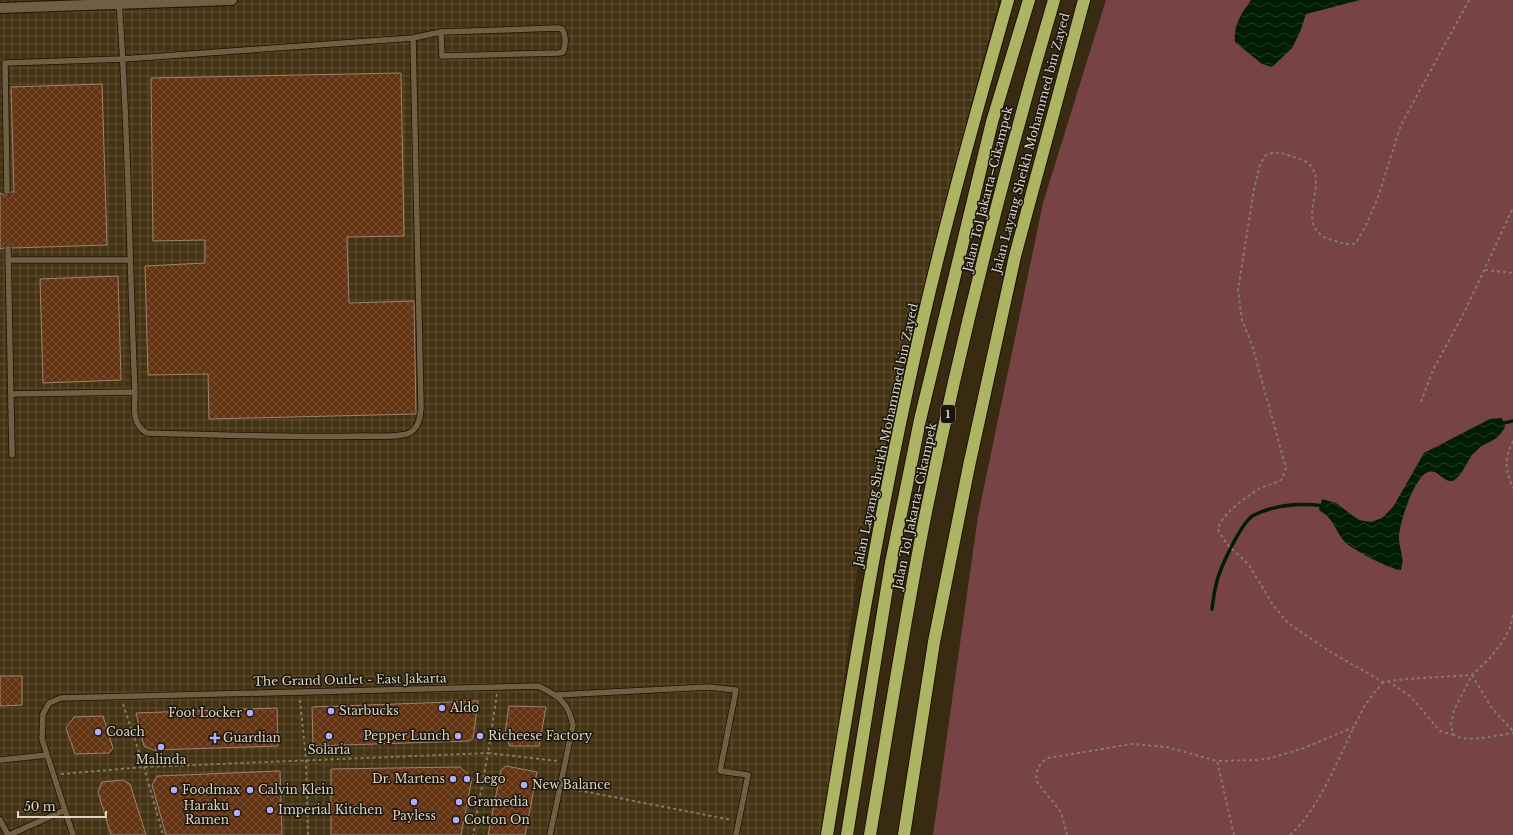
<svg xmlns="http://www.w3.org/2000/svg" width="1513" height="835" viewBox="0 0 1513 835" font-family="'Libre Baskerville',serif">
<defs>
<pattern id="industrial-grid" width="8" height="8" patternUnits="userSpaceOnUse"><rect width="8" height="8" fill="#453413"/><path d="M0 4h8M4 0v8" fill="none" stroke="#5f5034"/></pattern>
<pattern id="water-waves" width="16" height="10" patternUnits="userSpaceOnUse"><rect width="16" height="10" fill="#011e03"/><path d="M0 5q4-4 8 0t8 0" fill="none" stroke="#253e26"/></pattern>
<pattern id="building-cross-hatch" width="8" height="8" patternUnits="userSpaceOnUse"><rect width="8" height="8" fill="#653413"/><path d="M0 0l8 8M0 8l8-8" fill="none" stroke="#7a5034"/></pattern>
</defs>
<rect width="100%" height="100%" fill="#382b12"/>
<path fill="url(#industrial-grid)" d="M0 0H999L968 116 859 553 825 835H0Z"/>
<path fill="#774344" d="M1106 0H1513V835H933L978 516 1043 203Z"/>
<path fill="url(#water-waves)" d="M1251 0H1360L1306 14 1300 32 1292 48 1272 67 1262 64 1235 42C1233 25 1242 13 1251 0Z
M1502 418 1505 427C1495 445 1488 439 1476 451 1466 460 1465 473 1453 481 1451 481 1447 481 1445 479 1439 476 1436 470 1429 472 1415 474 1399 524 1399 537 1399 551 1405 554 1401 570 1391 570 1354 550 1346 543 1334 531 1336 520 1319 510L1322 499 1336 503 1359 520 1371 522 1382 518 1393 507 1424 453 1490 419Z"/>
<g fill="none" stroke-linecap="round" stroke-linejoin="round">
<path stroke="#011e03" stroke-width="3.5" d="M1499 424 1513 421
M1212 609C1213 601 1214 593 1216 585 1219 570 1241 522 1254 515 1275 505 1301 503 1324 506"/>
</g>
<path fill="url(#building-cross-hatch)" stroke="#a08272" d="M401 73 404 236 347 237 349 303 414 301 416 414 209 419 208 374 148 375 145 266 205 263V240L153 241 151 78Z
M102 84 107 245 12 248 10 245 8 244 4 248 0 249V193L7 196 11 192H14L11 87Z
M118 276 121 380 43 383 40 279Z
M0 676H22V705L0 706Z
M478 701 473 738 469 741 313 746 312 707Z
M509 706 546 707 539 746H510L505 733Z
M277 708 278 746 153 750 144 746 136 713Z
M103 716 113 748 109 753 75 754 66 728 74 717Z
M506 766 537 772 525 835H488L501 770Z
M460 767 472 778 461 835H331V769Z
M280 771 282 835H166L152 785 157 776Z
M123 780 130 784 146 835H111L98 792 102 782Z"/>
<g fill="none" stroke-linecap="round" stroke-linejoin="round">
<g stroke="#1f1300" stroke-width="7">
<path id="service" d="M413 38 441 32 558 28 562 29C566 35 566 45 563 52L559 53 442 56 441 32
M7 192 5 63 123 59 413 38 421 408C420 417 419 427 411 432 402 438 374 436 363 436 291 438 219 435 147 433 131 424 135 407 135 392
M8 248 12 455
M8 260H129
M11 394 135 392C129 262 129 132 119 3
M556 695 708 687 736 690 720 771 748 775 736 835
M0 760 47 755
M0 820 8 835
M9 835 65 810
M73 835 42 739 43 714 49 703 61 698 538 686C559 696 568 702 573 725L550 835"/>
</g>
<g stroke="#1f1300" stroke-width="12">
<path id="minor" d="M0 8 232 0"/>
</g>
<g stroke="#1f1300" stroke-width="14">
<path id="motorway" d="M827 835C851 687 875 538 907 391 935 259 971 130 1008 0
M847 835 891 563 920 420 992 122 1029 0
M870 835C888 729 904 623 925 517 960 343 1004 170 1054 0
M904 835 934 642 969 466 1015 256 1084 0"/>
</g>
<path stroke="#857a66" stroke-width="2" stroke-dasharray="3 3" stroke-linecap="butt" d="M1469 0 1401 125 1377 200 1367 223 1356 243C1349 246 1342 243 1335 241 1289 229 1330 187 1310 165 1305 160 1297 158 1291 156 1280 152 1275 151 1265 156L1260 165 1254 189 1238 290 1242 320 1252 345 1286 468 1282 479C1275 484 1266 485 1259 489 1247 496 1219 516 1218 530L1227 544 1249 565 1273 605 1288 623 1329 651 1383 682 1406 679 1472 675
M1485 270 1513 273
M1421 402 1433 370 1464 313 1513 208
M1513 441C1504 459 1505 470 1513 488
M1513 615 1510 628 1503 641 1489 659 1472 675 1454 710 1451 724 1453 734C1464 744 1498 735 1513 733
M1472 675 1491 707 1513 731
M1388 681 1410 696 1440 731 1454 735
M497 694 488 753 558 761
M300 700 306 760 308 835
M123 704 144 767 163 835
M61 774 144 767 488 753 473 835
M567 788 732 820
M1067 835 1061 812 1037 782C1035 772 1038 764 1048 758L1132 744 1167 747 1217 761
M1234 835 1217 761 1256 760 1271 758 1304 748 1354 727 1365 705 1383 682
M1290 835C1319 809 1337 761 1354 727"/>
<use href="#service" stroke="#6e5f45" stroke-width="5.5"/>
<use href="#minor" stroke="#6e5f45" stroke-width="10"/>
<use href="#motorway" stroke="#adb564" stroke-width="12"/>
</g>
<g fill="#afaefa" stroke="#1a150a" stroke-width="1.5">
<circle cx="442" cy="708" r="4"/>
<circle cx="331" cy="711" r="4"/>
<circle cx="250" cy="713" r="4"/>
<circle cx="98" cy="732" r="4"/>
<circle cx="329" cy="736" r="4"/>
<circle cx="458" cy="736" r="4"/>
<circle cx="480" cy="736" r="4"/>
<path d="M213 732h4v4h4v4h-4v4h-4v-4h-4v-4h4z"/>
<circle cx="161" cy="747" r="4"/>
<circle cx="453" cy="779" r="4"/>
<circle cx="467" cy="779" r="4"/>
<circle cx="524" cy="785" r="4"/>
<circle cx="174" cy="790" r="4"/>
<circle cx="250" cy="790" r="4"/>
<circle cx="414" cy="802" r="4"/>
<circle cx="459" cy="802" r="4"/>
<circle cx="270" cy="810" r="4"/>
<circle cx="237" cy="813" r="4"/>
<circle cx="456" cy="820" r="4"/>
</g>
<g text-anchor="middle" stroke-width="3" stroke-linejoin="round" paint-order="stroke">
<rect fill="#1a150a" stroke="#a29b8d" stroke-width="1" x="941" y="405" width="14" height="18" rx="3"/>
<g font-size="11" font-weight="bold" fill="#dcd4c5">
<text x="948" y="418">1</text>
</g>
<g font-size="12" fill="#dcd4c5" stroke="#1a150a">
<text transform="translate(1031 143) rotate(-75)" y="4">Jalan Layang Sheikh Mohammed bin Zayed</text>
<text transform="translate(988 189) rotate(-76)" y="4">Jalan Tol Jakarta–Cikampek</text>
<text transform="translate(886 435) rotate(-78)" y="4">Jalan Layang Sheikh Mohammed bin Zayed</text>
<text transform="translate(915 506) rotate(-78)" y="4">Jalan Tol Jakarta–Cikampek</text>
<text transform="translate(350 680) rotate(-1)" y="4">The Grand Outlet - East Jakarta</text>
</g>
<g font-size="12" fill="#dcd4c5" stroke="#1a150a" text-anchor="start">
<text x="450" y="712">Aldo</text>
<text x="339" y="715">Starbucks</text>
<text x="242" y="717" text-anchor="end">Foot Locker</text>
<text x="106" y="736">Coach</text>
<text x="450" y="740" text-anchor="end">Pepper Lunch</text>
<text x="488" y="740">Richeese Factory</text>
<text x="223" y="742">Guardian</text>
<text x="329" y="754" text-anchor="middle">Solaria</text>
<text x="161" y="764" text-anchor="middle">Malinda</text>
<text x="445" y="783" text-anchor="end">Dr. Martens</text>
<text x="475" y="783">Lego</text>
<text x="532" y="789">New Balance</text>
<text x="182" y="794">Foodmax</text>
<text x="258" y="794">Calvin Klein</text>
<text x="467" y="806">Gramedia</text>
<text x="229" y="810" text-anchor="end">Haraku<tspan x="229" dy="14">Ramen</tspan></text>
<text x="278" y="814">Imperial Kitchen</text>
<text x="414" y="820" text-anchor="middle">Payless</text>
<text x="464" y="824">Cotton On</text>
</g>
</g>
<path d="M18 811v6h88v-6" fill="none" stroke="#dcd4c5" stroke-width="2"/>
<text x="24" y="811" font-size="12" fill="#dcd4c5" stroke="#1a150a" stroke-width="3" paint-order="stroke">50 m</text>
</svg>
